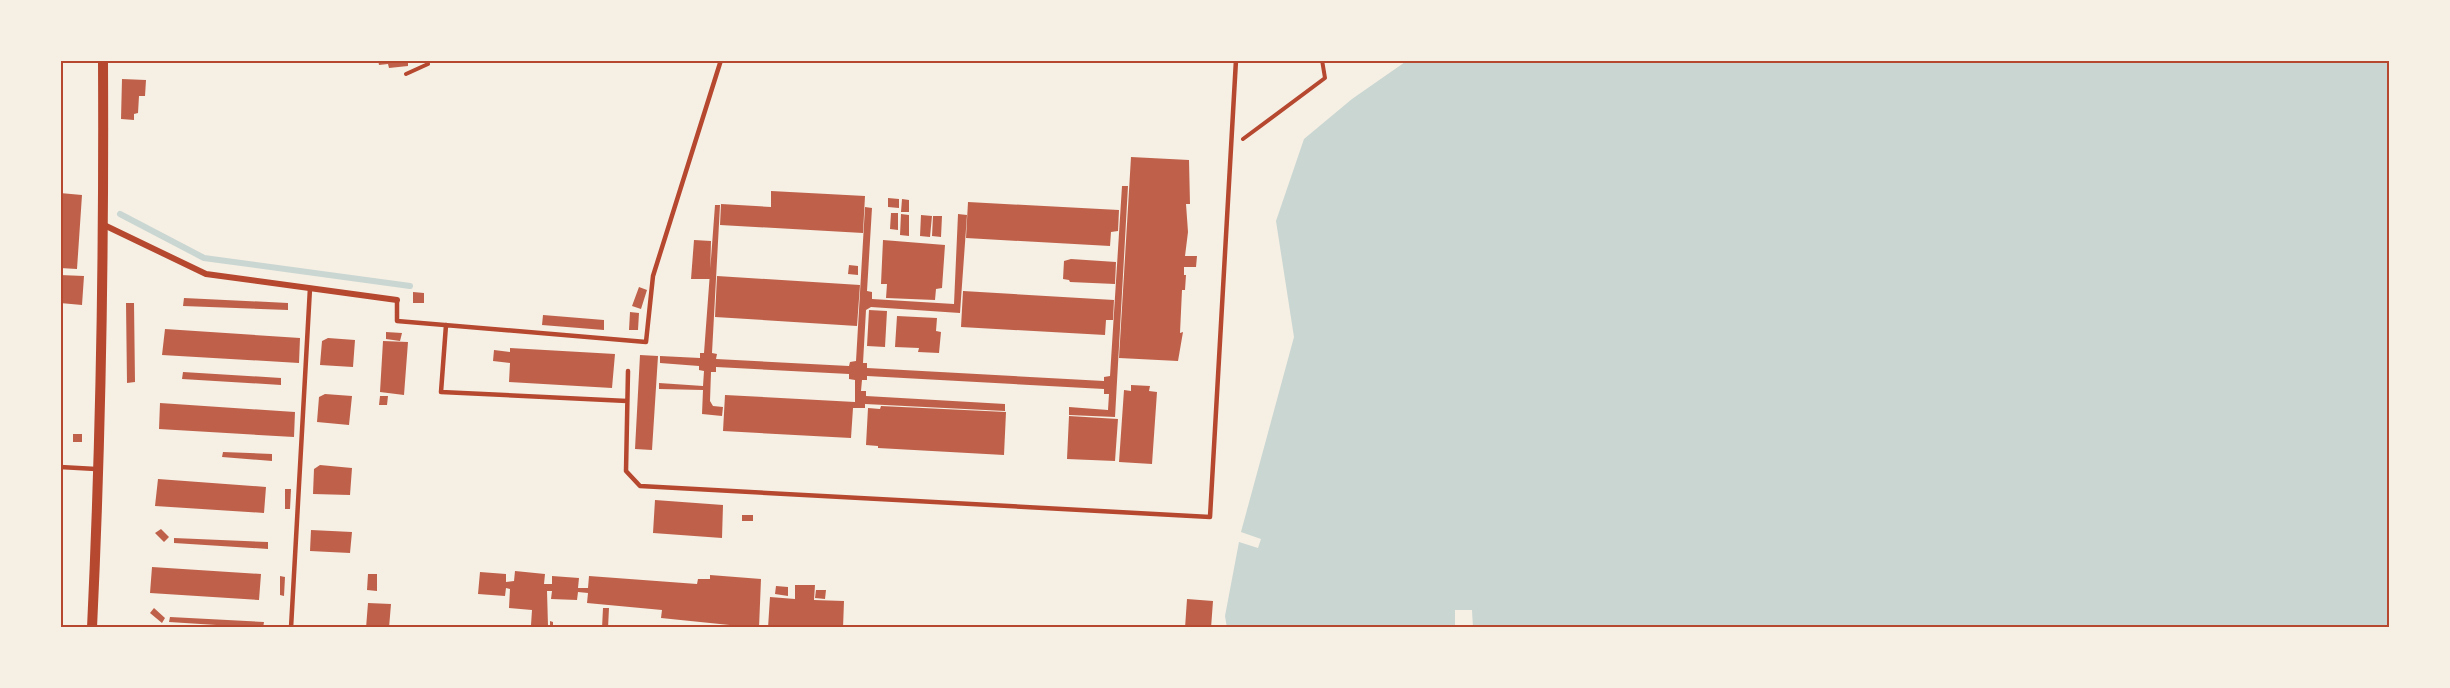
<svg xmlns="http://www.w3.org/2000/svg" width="2450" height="688" viewBox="0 0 2450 688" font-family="'DejaVu Sans',sans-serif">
<rect width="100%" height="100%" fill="#f6efe4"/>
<path fill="#c9d6d2" d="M1408 60H2390V628H1473L1472 610H1455V628H1227L1225 616 1239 542 1258 548 1261 539 1241 532 1294 337 1276 221 1304 139 1352 99Z"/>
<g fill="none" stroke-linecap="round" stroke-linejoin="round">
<path stroke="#c9d6d2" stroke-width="6" d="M120 214 204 258 410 286"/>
</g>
<path fill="#bf614a" d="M378 60H408V66L389 68 388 64 379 65Z
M122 79 146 80 145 96H139L138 113 134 114V120L121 119Z
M1131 157 1189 160 1190 204H1186L1188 232 1185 256H1197L1196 267H1184V275H1186L1185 290H1182L1180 333 1183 332 1178 361 1119 358Z
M1122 186H1128L1115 417 1069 415V407L1108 410 1109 394H1104V389L867 376V380H862L861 391H866V396L1005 404V411L865 404V408H853L851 438 723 431 725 395 855 402V380L849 379V374L716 367V372H711L710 401 713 406 723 407 722 416 702 414 703 390 659 389V383L703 386 704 371 699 370V366L660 363V356L700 358V353H704L715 205H720L712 353 717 354 716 359 849 366 850 362 856 361 865 207 872 208 867 291 872 292V299L954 304 958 214 967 215 960 313 871 307 866 310 863 363H867V368L1104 381V377L1110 376Z
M771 191 865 196 863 233 720 225 721 204 771 207Z
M60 193 82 195 77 269 60 268Z
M888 198 899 199V208L888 207Z
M902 199 909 200V212H901Z
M968 202 1119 210 1118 231 1111 232 1110 246 966 238Z
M891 213H898V230L890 229Z
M901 214 909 215V236L900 235Z
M921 215 932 216 930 237 920 236Z
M933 216H942L941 237 932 236Z
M694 240 711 241 710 279H691Z
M883 240 945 245 942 288 936 289 935 300 886 298 887 284H881Z
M1071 259 1116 262 1115 284 1070 282 1069 280 1063 279 1064 261Z
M849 265 858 266V275L848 274Z
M60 275 84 276 82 305 60 303Z
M717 276 860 285 857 326 715 317Z
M639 287 647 290 641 309 632 306Z
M963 291 1114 300 1113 320H1106L1105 335 961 327Z
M413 292 424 293V303H413Z
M184 298 288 303V310L183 306Z
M126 303H134L135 382 127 383Z
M869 310 887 311 885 347 867 346Z
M630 312 639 313 638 330H629Z
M543 315 604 320V330L542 325Z
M897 316 937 318 936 331 941 332 939 353 918 352 919 348 895 347Z
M165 329 300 338 299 363 162 355Z
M386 332 402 333 400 341 386 339Z
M328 338 355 340 353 367 320 365 322 341Z
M383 341 408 342 404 395 380 392Z
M510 348 615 354 612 388 509 382 510 363 493 361 494 350 510 352Z
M640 355 658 356 652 450 635 449Z
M183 372 281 378V385L182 379Z
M1131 385 1150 386 1149 391 1157 392 1152 464 1119 462 1124 390 1131 391Z
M325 394 352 396 349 425 317 422 319 397Z
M380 396H388L387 405H379Z
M160 403 295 412 294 437 159 429Z
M881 406 1006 412 1004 455 878 448V446L866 445 868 408 880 409Z
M1069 416 1118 419 1115 461 1067 459Z
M73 434H82V442H73Z
M223 452 272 454V461L222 457Z
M320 465 352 468 350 495 313 494 314 469Z
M158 479 266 487 264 513 155 506Z
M285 489H291L290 509H285Z
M655 500 723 505 722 538 653 533Z
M742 515H753V521H742Z
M161 529 169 537 164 542 155 533Z
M311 530 352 532 350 553 310 551Z
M174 538 268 542V549L174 543Z
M152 567 261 574 259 600 150 593Z
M515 571 545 574 544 584H552V576L579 578 578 588H588L589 576 697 584 698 579H710V575L761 579 759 628 661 618 662 610 587 603 588 593 578 592 577 600 551 599 552 591H547L548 626 531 625 532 610 509 608 510 589 506 588 505 596 478 594 480 572 506 574V582L514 581Z
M368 574H377V591L367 590Z
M280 576 285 577 284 596 280 595Z
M795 585H815L814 600 844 601 843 628H768L770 597 795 599Z
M776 586 788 587V596L775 594Z
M816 590H826L825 599 815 598Z
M1187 599 1213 601 1211 628H1185Z
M368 603 391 604 389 628H366Z
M154 608 165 618 162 623 150 613Z
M603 608H609L608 628H602Z
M170 617 264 622 263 628 169 622Z
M550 621 553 622V625L570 628H550Z"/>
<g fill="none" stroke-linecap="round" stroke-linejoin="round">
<path stroke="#b5482f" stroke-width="4" d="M406 74 428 64 427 60
M1243 139 1325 78 1322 60"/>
<path stroke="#b5482f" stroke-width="4.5" d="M397 300V321L646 342 653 276 721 60
M446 325 441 392 627 401
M628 371 626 471 640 486 1210 517 1236 60
M60 467 96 469
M291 628 310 288"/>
<path stroke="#b5482f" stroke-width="6" d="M104 225 206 274 397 300"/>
<path stroke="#b5482f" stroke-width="10" d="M92 628C101 439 104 250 103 60"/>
</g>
<rect width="2450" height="688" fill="none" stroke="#f6efe4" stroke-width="123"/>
<rect x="62" y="62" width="2326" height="564" fill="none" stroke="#b5482f" stroke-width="2"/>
</svg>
